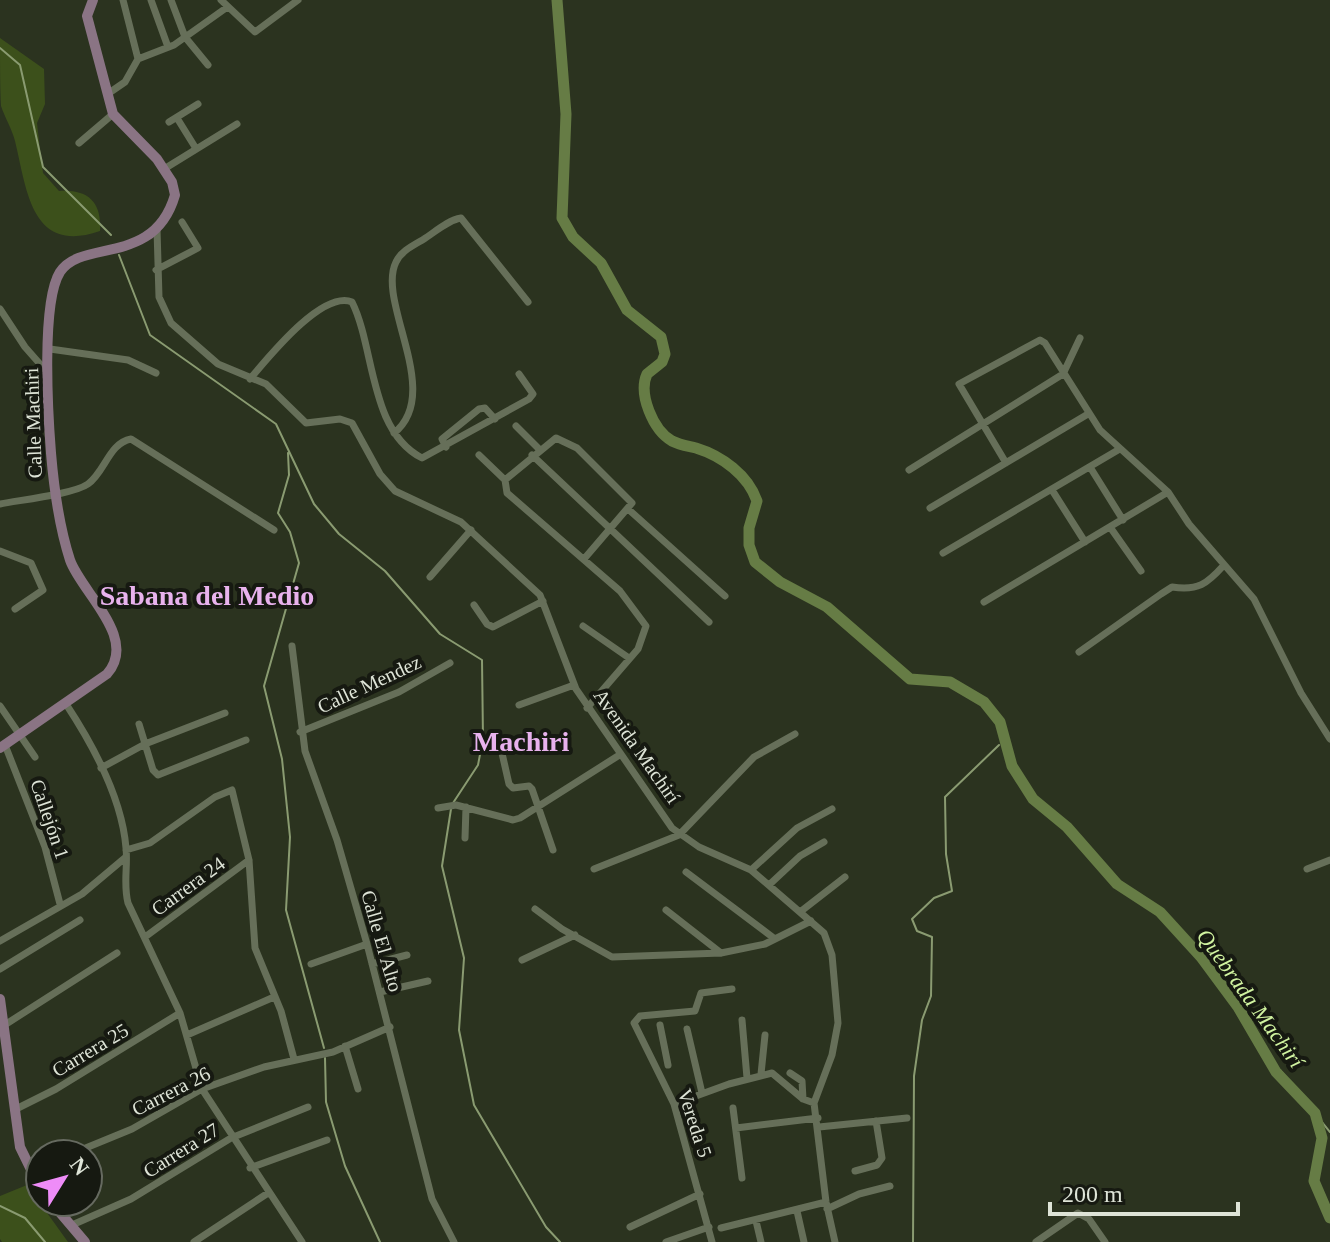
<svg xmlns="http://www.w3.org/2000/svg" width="1330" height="1242" viewBox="0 0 1330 1242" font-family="'Times New Roman',serif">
<rect width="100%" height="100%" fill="#2b331f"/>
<path fill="#3c501b" d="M0 38 44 69 45 104 37 123 40 150 43 173 59 191C88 189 102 202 100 231 31 255 27 190 15 141 12 129 5 118 1 106 0 88 0 58 0 38Z
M27 1185 68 1242H2L0 1239V1196Z"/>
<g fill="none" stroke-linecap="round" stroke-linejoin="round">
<path stroke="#8a9b71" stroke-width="2" d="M0 48 20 65 43 167 111 235
M119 255 150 335 276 424 314 504 339 534 385 571 440 634 482 660 483 739 478 765 453 803
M288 453 289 475 278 513 290 532 299 563 264 686 282 759 290 837 286 910 324 1048
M451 809 442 866 464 958 459 1030 474 1105 546 1227 560 1242
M325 1058 326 1102 345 1166 380 1242
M1280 1070 1330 1132
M0 1206 25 1218 45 1242
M913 1242 914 1076 922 1020 931 996 932 937 917 931 912 919 934 898 952 891 946 854 945 797 999 745"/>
<path stroke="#667c45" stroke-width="11" d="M557 0 566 114 562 218 573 237 601 263 627 310 661 337 665 354 662 362 647 374C638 394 653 430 672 441 680 445 688 446 696 448 722 456 748 475 757 501L749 528V545L755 562 780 582 827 607 910 679 950 682 984 702 1000 722 1012 766 1033 799 1067 827 1117 884 1160 912 1201 957 1238 1007 1276 1072 1315 1113 1322 1138 1314 1181 1330 1218"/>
<path stroke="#666f59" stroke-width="7" d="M123 0 138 59
M151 0 168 47
M171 0 185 37 208 65
M221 0 255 32 298 0
M109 93 125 82 138 59 174 45 226 8
M177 118 195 147
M169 122 198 104
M79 143 113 114
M164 169 237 124
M157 229 159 297 171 323 218 364 266 384 306 423 340 419 352 423 380 474 395 491 461 522 540 595 576 689 672 828 699 847 751 870 824 933 832 955 838 1023 832 1055 814 1103 826 1202 835 1242
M156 270 198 248 182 222
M0 309 25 347 47 372
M50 349 128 360 156 373
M250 379C268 358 322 290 352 302 375 348 369 431 422 458L529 399 533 394 519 374
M516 426 539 449
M394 433C444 393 376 302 396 262 401 251 414 245 424 239 435 232 448 220 461 218L528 302
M446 447 442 439 479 409 485 408 495 419
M479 455 505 480
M532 455 709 622
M1006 463 959 384 1040 340 1045 343 1100 430 1168 492 1189 524 1254 599 1301 693 1330 739
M1090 467 1123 520
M909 470 1063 374 1080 338
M1052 490 1085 542
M0 504C20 500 74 494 88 484 105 472 109 443 131 439L274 530
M930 508 1088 414
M628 509 725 596
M1110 527 1141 571
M0 551 31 563 43 590 15 609
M943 553 1118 450
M584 559 632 503 577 448 556 438 505 480 507 493 620 591 646 626 638 649 587 708
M430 577 471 530
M984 602 1168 492
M474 605 487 624 493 627 543 601
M583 626 629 658
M292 646 305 751 337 840 367 944 432 1199 454 1242
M1079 652 1161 594 1172 587C1198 591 1207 584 1224 565
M66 704C93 745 122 798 126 848 128 867 123 884 128 903L180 1013 202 1089 302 1242
M519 705 574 685
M0 706 35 757
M139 724 153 770 158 775 246 740
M300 732 399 692 450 663
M499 740 509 784 513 788 529 786 532 789 553 850
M5 745 45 847 60 904
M101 768 145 744 225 713
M438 808 456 805 513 820 520 818 621 754
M465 838 466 807
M126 850 150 843 215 797 232 790 249 860 255 948 281 1011 294 1059
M594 869 679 835 754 757 795 734
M1307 869 1330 860
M751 870 797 828 832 809
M686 872 775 939
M769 885 800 856 824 842
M535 909 562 929 612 957 721 953 765 944 811 921
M666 910 721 953
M800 912 845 877
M145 937 249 860
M0 941 82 894 126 857
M522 960 575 935
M311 964 367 944
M372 964 407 955
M0 969 80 920
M380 992 428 981
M742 1020 747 1078
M660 1025 668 1065
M3 1026 117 953
M687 1029 702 1093
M187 1035 274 997
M345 1046 358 1089
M790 1073 802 1081 803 1099
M761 1074 765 1035
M674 1104 729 1084 772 1073 803 1099 814 1103
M733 1108 742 1178
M14 1110 56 1089 180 1013
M819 1127 907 1118
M736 1128 818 1118
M71 1154 132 1129 202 1089 264 1067 333 1052 390 1027
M250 1168 327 1140
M855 1171 877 1165 882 1158 876 1121
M827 1209 859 1194 890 1186
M797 1211 804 1242
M756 1221 761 1242
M72 1225 131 1199 231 1138 308 1107
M630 1227 700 1194
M721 1228 826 1202
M194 1242 268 1193
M666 1242 709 1227
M712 1242 674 1104 634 1023 640 1016 695 1011 701 993 732 989
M1036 1242 1078 1213 1089 1219 1105 1242"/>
<path stroke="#8a7484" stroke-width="10" d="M0 748 107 674C139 638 81 592 70 560 59 526 54 489 51 453 48 415 41 302 60 272 83 238 154 267 175 195L172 182 157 159 113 114 87 16 93 0
M0 999 20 1147 40 1188
M51 1202 85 1242"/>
</g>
<g text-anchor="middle" stroke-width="8" stroke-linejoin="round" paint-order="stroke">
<g font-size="20" fill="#dee4d7" stroke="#161911">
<text transform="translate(33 423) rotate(-92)" y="7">Calle Machiri</text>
<text transform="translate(369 684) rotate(-25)" y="7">Calle Mendez</text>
<text transform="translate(637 746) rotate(55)" y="7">Avenida Machirí</text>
<text transform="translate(50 819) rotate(71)" y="7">Callejón 1</text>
<text transform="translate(188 886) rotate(-36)" y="7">Carrera 24</text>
<text transform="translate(382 941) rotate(74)" y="7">Calle El Alto</text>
<text transform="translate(90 1050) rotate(-31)" y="7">Carrera 25</text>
<text transform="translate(171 1091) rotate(-27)" y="7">Carrera 26</text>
<text transform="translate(695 1123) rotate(72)" y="7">Vereda 5</text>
<text transform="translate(181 1150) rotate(-32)" y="7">Carrera 27</text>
</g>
<g font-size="22" font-style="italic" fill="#d0f3a0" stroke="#161911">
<text transform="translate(1251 998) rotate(54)" y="8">Quebrada Machirí</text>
</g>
<g font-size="28" font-weight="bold" fill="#e8b2ed" stroke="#161911">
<text x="207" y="605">Sabana del Medio</text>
<text x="521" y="751">Machiri</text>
</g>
</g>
<g transform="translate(64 1178) rotate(53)"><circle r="38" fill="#161911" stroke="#666a60" stroke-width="2"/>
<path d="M0-6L14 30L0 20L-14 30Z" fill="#ee8cf8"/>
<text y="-12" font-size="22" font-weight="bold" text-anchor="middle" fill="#dee4d7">N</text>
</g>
<path d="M1050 1202v12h188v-12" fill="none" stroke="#dee4d7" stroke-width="4"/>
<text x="1062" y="1202" font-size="24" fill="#dee4d7" stroke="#161911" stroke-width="6" paint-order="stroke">200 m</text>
</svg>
